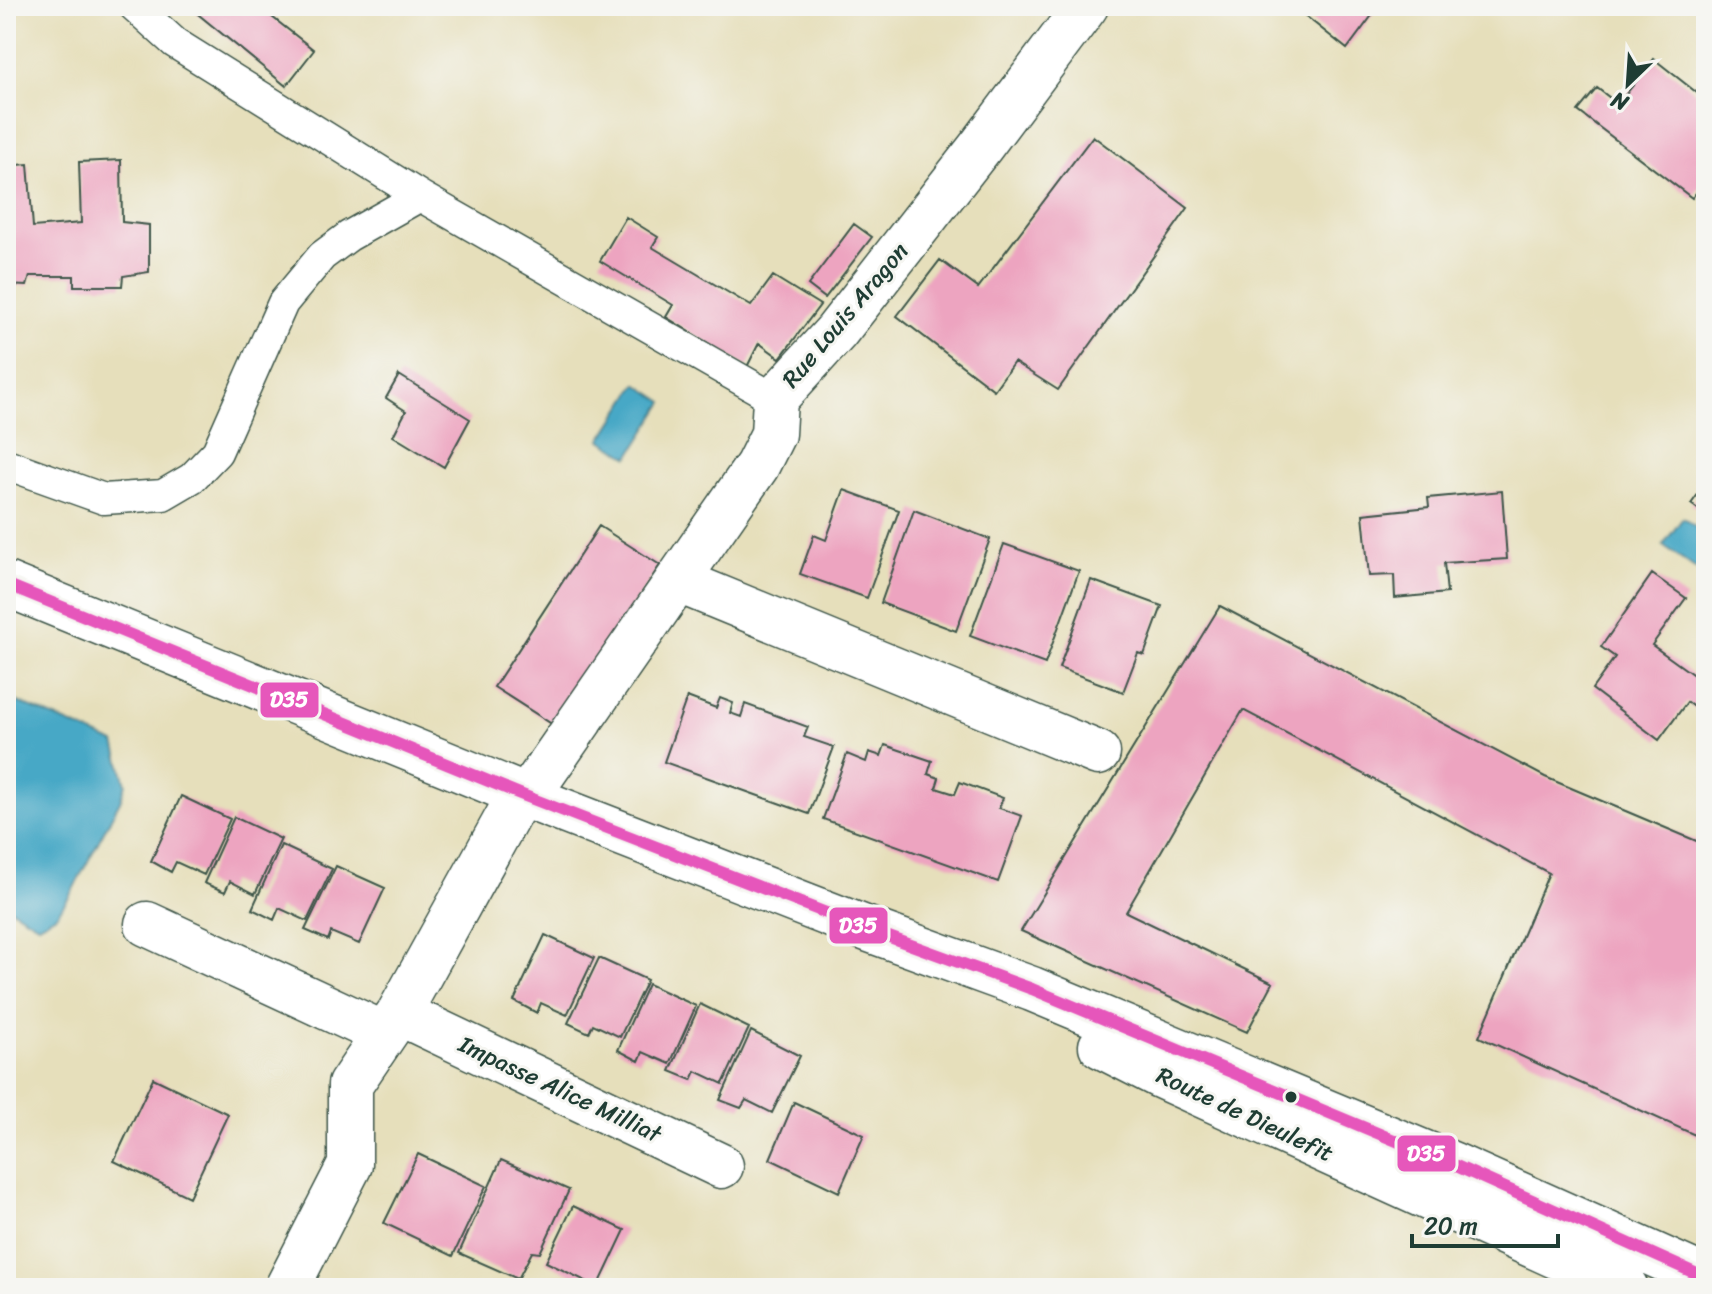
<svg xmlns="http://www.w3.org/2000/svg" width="1712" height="1294" viewBox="0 0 1712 1294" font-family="Sriracha,sans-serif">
<rect width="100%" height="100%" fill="#f6f6f2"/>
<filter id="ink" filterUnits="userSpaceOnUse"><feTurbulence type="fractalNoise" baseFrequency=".0125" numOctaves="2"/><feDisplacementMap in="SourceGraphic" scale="16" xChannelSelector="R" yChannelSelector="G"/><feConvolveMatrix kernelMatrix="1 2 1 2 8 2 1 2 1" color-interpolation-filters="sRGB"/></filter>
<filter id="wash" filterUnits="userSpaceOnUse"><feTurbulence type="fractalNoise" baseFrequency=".006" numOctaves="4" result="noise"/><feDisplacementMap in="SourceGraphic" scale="32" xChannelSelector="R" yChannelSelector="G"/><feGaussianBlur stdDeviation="1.8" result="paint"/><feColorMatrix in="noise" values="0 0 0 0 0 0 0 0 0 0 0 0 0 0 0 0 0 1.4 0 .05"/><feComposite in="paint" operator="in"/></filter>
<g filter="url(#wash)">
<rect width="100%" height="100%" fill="#e6dfbb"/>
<path fill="#46a8c6" stroke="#32727d" stroke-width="2" d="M637 384 664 402 629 457 601 440Z
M1683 518 1706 535V576L1663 545Z
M6 697 115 743 126 784 120 801 69 897 56 915 38 925 6 906Z"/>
<g id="blocks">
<path fill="#eda4c0" d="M188 6H258L314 50 286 86Z
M1293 6H1379L1347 49Z
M1654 59 1706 100V180L1692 198 1578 111 1597 88 1618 104Z
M1093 136 1188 208 1058 390 1014 362 994 390 897 316 940 260 978 288Z
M121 160 122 222 149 225V272L123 276 122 286H74V276H30L27 286 6 285V166L28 164 33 227 81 223 79 162Z
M626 217 658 237 652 247 751 306 773 276 820 305 780 358 759 343 747 367 666 317 673 305 600 261Z
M854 224 872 237 825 298 808 285Z
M399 375 470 419 444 467 393 436 406 411 386 398Z
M1706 483V515L1691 504Z
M844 490 899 510 867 598 800 574 814 535 826 540Z
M1502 491 1507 559 1444 563 1447 593 1395 598 1394 575 1369 576 1363 514 1429 507 1428 498Z
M914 510 990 539 956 631 881 603Z
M599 526 660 565 555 726 494 687Z
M1004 544 1079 571 1045 664 970 636Z
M1652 574 1686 598 1652 645 1706 684V717L1687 702 1659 740 1592 689 1615 657 1601 647Z
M1091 580 1162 606 1144 655 1138 653 1123 692 1059 668Z
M1220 606 1545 777 1706 845V1140L1479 1037 1549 873 1243 710 1126 912 1273 983 1247 1032 1021 931Z
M687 697 716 708 720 698 733 703 730 713 741 717 745 704 808 727 804 737 834 747 809 814 664 762Z
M885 745 932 761 928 774 939 778 936 788 955 794 960 782 1003 798 999 808 1022 816 998 882 823 819 847 754 866 762 869 752 881 756Z
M181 796 230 819 204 875 176 862 171 872 151 861Z
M234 817 281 839 255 894 230 881 225 892 204 883Z
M281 845 332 869 307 921 279 908 274 920 252 909Z
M336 866 385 888 359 944 331 932 328 940 305 930Z
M545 935 594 958 567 1015 541 1003 537 1013 514 1001Z
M599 958 647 980 620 1037 593 1024 589 1033 568 1023Z
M648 984 696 1006 670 1064 643 1052 639 1061 618 1050Z
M700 1004 749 1028 723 1084 696 1071 692 1080 670 1071Z
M751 1031 800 1056 772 1113 746 1100 741 1108 720 1100Z
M153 1078 228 1114 189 1197 114 1161Z
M794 1102 864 1135 839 1192 770 1159Z
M418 1154 486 1186 453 1256 384 1223Z
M501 1160 569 1190 540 1253 532 1252 518 1279 459 1253Z
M573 1206 625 1230 598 1287 546 1262Z"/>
</g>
</g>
<g filter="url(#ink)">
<use href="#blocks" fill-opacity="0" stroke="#3d5548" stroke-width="2"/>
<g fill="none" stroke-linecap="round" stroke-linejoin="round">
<g stroke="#3d5548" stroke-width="33">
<path id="lane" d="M134 6 175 43 420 196 775 399
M6 464 104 499 163 495 192 478 217 452 283 303 322 256 349 236 420 196"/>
</g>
<g stroke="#3d5548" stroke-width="47">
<path id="street" d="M679 581 1098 753
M527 797 757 466 773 434 775 399 836 332 982 145 1086 6
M147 924 384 1034
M399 1013 721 1166
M287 1288 350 1165V1085L399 1013 520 794"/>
</g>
<g stroke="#3d5548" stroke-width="47">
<path id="secondary" d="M6 584 520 794 870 930 1032 989 1454 1165 1706 1278
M1101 1046 1158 1075 1626 1288"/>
</g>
<use href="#lane" stroke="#fff" stroke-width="30"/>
<use href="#street" stroke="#fff" stroke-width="44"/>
<use href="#secondary" stroke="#fff" stroke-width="44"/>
<g stroke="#f6f6f2" stroke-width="18">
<path id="bus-1" d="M6 584 520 794 870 930 1032 989 1454 1165 1706 1278"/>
</g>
<use href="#bus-1" stroke="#e657bb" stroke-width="12"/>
</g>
</g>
<circle fill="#1f3d34" stroke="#f6f6f2" stroke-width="3" cx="1291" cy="1097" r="7"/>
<g text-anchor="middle" stroke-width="6" stroke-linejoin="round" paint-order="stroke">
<g font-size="24" fill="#1f3d34" stroke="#f6f6f2">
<text transform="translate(845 315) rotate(-50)" y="8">Rue Louis Aragon</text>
<text transform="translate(560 1089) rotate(25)" y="8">Impasse Alice Milliat</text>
<text transform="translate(1245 1114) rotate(25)" y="8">Route de Dieulefit</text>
</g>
</g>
<g stroke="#f6f6f2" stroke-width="3">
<rect x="259" y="681" width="61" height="38" rx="8" fill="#e657bb"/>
<rect x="828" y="906" width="61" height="39" rx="8" fill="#e657bb"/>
<rect x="1396" y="1134" width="61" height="39" rx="8" fill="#e657bb"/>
</g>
<g font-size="22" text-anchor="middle" font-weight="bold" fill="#fff">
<text x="289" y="707">D35</text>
<text x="858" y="933">D35</text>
<text x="1426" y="1161">D35</text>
</g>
<rect width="1712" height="1294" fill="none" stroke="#f6f6f2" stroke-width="32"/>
<g transform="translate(1628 84) rotate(205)" stroke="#f6f6f2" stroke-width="6" paint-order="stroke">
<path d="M0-6L14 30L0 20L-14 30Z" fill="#1f3d34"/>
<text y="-12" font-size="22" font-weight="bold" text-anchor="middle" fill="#1f3d34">N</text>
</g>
<path d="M1412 1234v12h146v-12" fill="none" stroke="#1f3d34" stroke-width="4"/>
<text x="1424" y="1234" font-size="24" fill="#1f3d34" stroke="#f6f6f2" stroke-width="6" paint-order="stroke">20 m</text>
</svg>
